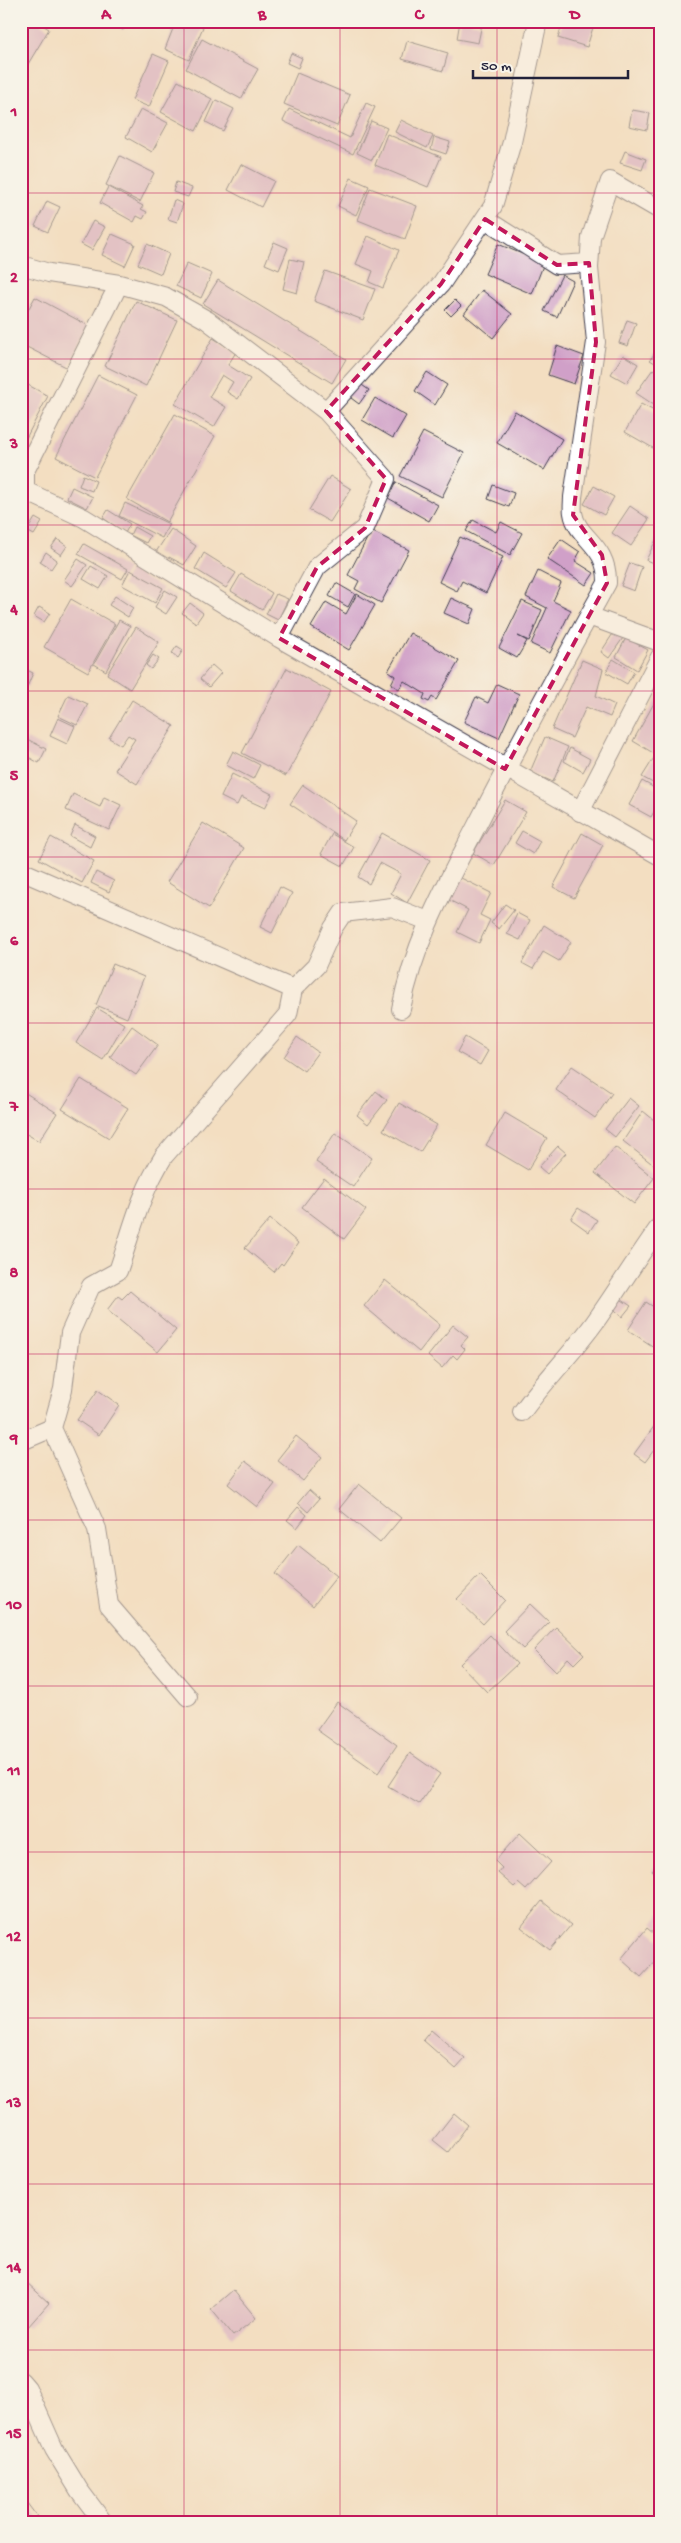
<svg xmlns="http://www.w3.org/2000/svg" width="681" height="2543" viewBox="0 0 681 2543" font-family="'Gochi Hand',sans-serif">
<rect width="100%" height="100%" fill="#f7f3e8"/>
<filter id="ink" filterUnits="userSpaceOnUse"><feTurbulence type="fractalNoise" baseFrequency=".02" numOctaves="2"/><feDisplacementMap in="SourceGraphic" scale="10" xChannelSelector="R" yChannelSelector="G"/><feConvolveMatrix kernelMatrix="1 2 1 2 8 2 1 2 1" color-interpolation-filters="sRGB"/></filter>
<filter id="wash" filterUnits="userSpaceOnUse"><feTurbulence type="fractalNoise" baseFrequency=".0096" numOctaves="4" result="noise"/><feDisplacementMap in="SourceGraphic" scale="20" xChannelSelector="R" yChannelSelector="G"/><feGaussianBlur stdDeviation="1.12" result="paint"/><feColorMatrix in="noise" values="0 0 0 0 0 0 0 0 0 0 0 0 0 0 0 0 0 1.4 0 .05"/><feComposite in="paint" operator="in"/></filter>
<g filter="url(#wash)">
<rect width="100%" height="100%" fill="#f3dec1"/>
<g id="blocks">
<path fill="#d0a0c8" d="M21 21H36L49 29 25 69 21 66Z
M109 21H128L123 30Z
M176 21H190L203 27 189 60 165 49Z
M460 21 482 24 478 43 457 39Z
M563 21H595L587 47 558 38Z
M202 39 258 69 241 99 186 69Z
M407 41 448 53 443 71 402 59Z
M291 53 302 58 298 68 287 63Z
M153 54 169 61 149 107 132 100Z
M297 73 350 95 337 126 284 104Z
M178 81 212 99 196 131 161 112Z
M216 100 234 109 223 131 206 122Z
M366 103 375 107 353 154 283 121 289 109 350 138Z
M141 109 168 123 152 152 126 137Z
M632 110 650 113 647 130 629 126Z
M401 120 433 136 427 148 395 132Z
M371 121 387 128 372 160 357 153Z
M387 134 441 157 428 187 375 165Z
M434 137 450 142 446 154 431 149Z
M625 151 646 159 642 170 620 163Z
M120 156 154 173 140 202 106 185Z
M241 164 274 181 261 207 228 190Z
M351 178 369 186 356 215 338 206Z
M176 182 192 188 188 197 173 192Z
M108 187 143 206 141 209 147 212 143 219 137 216 134 222 100 203Z
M370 188 417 206 405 239 358 220Z
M174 200 183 204 177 222 168 219Z
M47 201 60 207 48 232 35 226Z
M93 221 105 227 92 250 81 244Z
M112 234 135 244 125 266 102 255Z
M368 236 399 250 383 288 369 282 373 271 356 264Z
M274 242 288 248 279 270 265 264Z
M147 244 169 254 161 274 138 264Z
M498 244 544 263 532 294 485 274Z
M290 259 304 262 297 293 283 289Z
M187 263 212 274 201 298 176 286Z
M325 271 375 289 363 320 314 301Z
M562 275 573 281 557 317 544 311Z
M218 280 346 359 332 383 203 304Z
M21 287 28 290 21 302Z
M482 290 512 314 493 338 464 314Z
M35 297 89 326 68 368 21 344V323Z
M455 300 461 306 451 316 445 310Z
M136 301 177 320 146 386 105 366Z
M627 320 636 323 628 346 619 343Z
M213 338 236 352 228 365 250 379 238 399 227 392 233 382 222 375 209 397 226 407 214 427 175 404Z
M660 345V366L650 360Z
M557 346 584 356 574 384 548 375Z
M623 355 638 364 627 383 611 374Z
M653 369 660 374V409L636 393Z
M427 372 447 385 435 405 415 391Z
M98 375 137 395 95 477 56 457Z
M21 381 48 396 23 444 21 443Z
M356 381 369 390 359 404 347 395Z
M375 398 406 416 393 438 362 420Z
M641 404 660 414V452L625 432Z
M515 411 562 439 544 470 497 443Z
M175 414 215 436 167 522 127 499Z
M423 432 464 453 442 497 400 476Z
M83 475 96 481 92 491 79 486Z
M330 476 351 489 330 522 309 510Z
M396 482 438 505 429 521 388 498Z
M493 485 514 493 509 507 488 499Z
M594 486 614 497 604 515 584 504Z
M72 487 93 497 87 508 67 498Z
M125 503 169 524 162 538 119 516Z
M630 506 649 519 631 546 612 533Z
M108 510 130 524 125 533 103 518Z
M35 518 42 522 34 535 27 531Z
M473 520 496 532 501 522 522 533 510 555 466 531Z
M134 527 150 536 146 543 130 535Z
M171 529 196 546 184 565 169 557 168 560 156 552Z
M371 531 409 550 381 603 355 589 359 581 348 575Z
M660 532V566L646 560Z
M460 537 503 557 486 593 462 581 457 591 439 582Z
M57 539 67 546 61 555 51 548Z
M561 539 580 552 575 561 594 573 586 585 547 559Z
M84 544 128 569 122 579 78 554Z
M46 552 57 560 51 569 40 562Z
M204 553 236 573 226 588 195 569Z
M78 559 87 565 72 586 64 580Z
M630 563 642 567 634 591 621 586Z
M91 566 108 576 100 589 83 579Z
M130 570 163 588 155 603 122 585Z
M538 571 561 583 553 601 571 610 550 653 531 644 547 608 526 597Z
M241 574 272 593 262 610 231 591Z
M336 583 355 594 348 607 329 596Z
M165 590 177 597 166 614 155 607Z
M276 594 288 599 278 620 266 614Z
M357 594 375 605 349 650 311 627 326 602 346 614Z
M115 596 133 608 128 617 109 605Z
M451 598 475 609 469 624 444 613Z
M71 599 115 624 88 672 44 647Z
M522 601 542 610 529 641 518 636 527 641 517 658 499 648Z
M190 603 203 613 196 623 182 613Z
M39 607 50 613 44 622 34 616Z
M119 620 130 626 106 671 94 664Z
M136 627 159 642 130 689 107 674Z
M614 632 623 638 609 658 601 652Z
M410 633 459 661 436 700 432 697 429 702 423 699 425 694 404 681 399 689 391 684 395 676 388 671Z
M626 638 648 650 637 670 616 657Z
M177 646 183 650 178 658 172 653Z
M153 655 159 659 151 669 146 665Z
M613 659 634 672 627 684 606 672Z
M582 660 603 669 596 696 615 705 610 717 586 707 572 738 552 729Z
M212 665 221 673 209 687 200 679Z
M21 667 33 673 27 687 21 685Z
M287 668 331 692 286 776 242 753Z
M497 684 519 694 499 738 464 722 476 697 488 703Z
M68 695 88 704 77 725 58 716Z
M658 696 660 745 655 754 633 741Z
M132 700 174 726 137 784 115 770 135 739 128 735 121 745 109 738Z
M58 718 75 726 67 744 50 736Z
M545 737 568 747 553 782 530 772Z
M27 739 46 749 39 763 21 753Z
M570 748 590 759 583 772 564 761Z
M233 751 260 765 253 779 226 765Z
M657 753 660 755V787L642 777Z
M232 774 272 794 265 808 241 797 237 805 221 797Z
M642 781 660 791V801L651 817 629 805Z
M303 785 356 821 344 840 290 804Z
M73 794 100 807 104 797 121 805 109 830 66 810Z
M505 800 526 812 494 865 473 853Z
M203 823 244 848 209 908 167 882Z
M75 825 95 836 90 847 70 836Z
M522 831 540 841 533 854 515 843Z
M382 833 430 860 407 903 391 893 401 874 380 863 369 884 358 877Z
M582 833 603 845 574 898 553 887Z
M332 834 354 847 343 866 321 854Z
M51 837 94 861 82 883 39 859Z
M96 872 114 881 109 892 91 883Z
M455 875 491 893 480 915 490 920 479 943 457 932 468 910 445 898Z
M280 887 292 893 272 933 260 927Z
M505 904 514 910 499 929 491 923Z
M517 913 530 920 520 940 507 934Z
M544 925 571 942 559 961 543 952 533 969 522 963Z
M113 964 144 977 127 1018 96 1005Z
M97 1008 124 1024 103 1060 76 1043Z
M132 1026 158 1045 136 1075 110 1057Z
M297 1037 318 1052 304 1071 284 1057Z
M465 1037 488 1051 480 1065 457 1052Z
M572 1066 612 1093 595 1118 556 1090Z
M81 1079 128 1108 109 1138 62 1109Z
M376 1091 387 1100 368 1124 357 1115Z
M24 1092 57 1113 39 1141 21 1131V1097Z
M629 1098 639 1106 615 1137 605 1129Z
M399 1103 437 1125 420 1152 383 1130Z
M643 1111 660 1125V1170L623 1141Z
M505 1113 547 1138 528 1170 486 1145Z
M335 1133 372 1158 353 1187 316 1162Z
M558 1146 566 1153 547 1174 539 1167Z
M615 1147 654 1178 634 1204 595 1173Z
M324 1178 366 1210 344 1239 302 1207Z
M578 1208 597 1220 589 1232 571 1219Z
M270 1219 298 1243 283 1265 281 1263 274 1272 245 1248Z
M385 1280 440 1325 419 1352 364 1306Z
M130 1291 176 1330 158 1352 107 1310 118 1296 122 1299Z
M619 1298 631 1306 622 1317 611 1308Z
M646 1302 660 1311V1351L628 1330Z
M453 1325 468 1337 461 1345 465 1349 457 1359 453 1355 442 1368 428 1356Z
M98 1390 119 1405 99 1435 77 1420Z
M658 1421 660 1423V1442L645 1462 634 1454Z
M296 1436 322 1457 303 1481 277 1460Z
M245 1461 275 1484 257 1507 228 1484Z
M359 1484 401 1518 380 1543 339 1509Z
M309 1490 319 1499 308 1512 298 1503Z
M298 1507 307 1515 297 1528 287 1520Z
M298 1545 337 1576 313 1606 275 1574Z
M480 1575 505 1600 483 1624 457 1599Z
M530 1604 549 1622 523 1649 504 1631Z
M556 1627 584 1654 574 1664 568 1658 556 1672 534 1650Z
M490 1635 517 1664 487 1692 460 1664Z
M337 1702 397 1745 378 1773 317 1730Z
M410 1753 440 1774 419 1804 388 1786Z
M520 1833 551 1862 526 1890 518 1883 514 1887 498 1873 502 1868 495 1861Z
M660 1862V1874L658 1877 652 1871Z
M542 1901 571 1925 550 1950 521 1927Z
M660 1914V1929L653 1922Z
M647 1928 660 1939V1956L641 1977 621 1959Z
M431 2030 465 2059 456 2069 423 2040Z
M454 2113 468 2125 448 2152 433 2140Z
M25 2281 49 2303 27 2328 21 2323V2285Z
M233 2290 256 2318 233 2336 211 2309Z
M21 2495 41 2522H21Z"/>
</g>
</g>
<g filter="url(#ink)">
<use href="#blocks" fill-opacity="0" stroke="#413e4f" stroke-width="1"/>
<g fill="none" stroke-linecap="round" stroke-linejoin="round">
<g stroke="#413e4f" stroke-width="20">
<path id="street" d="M485 219 557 265 589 263
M21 265 49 273 119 284 166 297 207 320 326 411
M21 489 84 518 279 638 660 856
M25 491V471L119 284
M589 616 660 642
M279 638 317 567 365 528 386 479 326 411 441 284 493 206 512 142 538 21
M580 812 660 657
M21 871 293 989
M401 1009C414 942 445 887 476 827 518 745 562 664 607 583 608 544 577 539 573 513 572 508 573 502 573 497L596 342 589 268 591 237 610 181 660 210
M522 1412C544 1381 572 1354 595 1322 617 1291 637 1258 660 1226
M21 1443 24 1440 52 1428
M188 1697 109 1605 97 1529 52 1428 63 1389 70 1333 91 1286 118 1271C133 1228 139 1196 164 1156L288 1014 293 989 316 966 333 928 343 913 392 907 428 921
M21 2381 27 2388 54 2449 79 2490 103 2522"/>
</g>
<use href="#street" stroke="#fff" stroke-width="18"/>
</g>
</g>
<path d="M0 0H681V2543H0ZM485 219 557 265 589 263 596 342 573 515 602 555 607 583 505 769 279 638 317 567 365 528 386 479 326 411 441 284Z" fill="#f3dec1" fill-opacity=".55" fill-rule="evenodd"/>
<path fill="none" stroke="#c2185b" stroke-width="4" stroke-dasharray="10 6" stroke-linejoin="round" d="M485 219 557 265 589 263 596 342 573 515 602 555 607 583 505 769 279 638 317 567 365 528 386 479 326 411 441 284Z"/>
<path fill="none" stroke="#c2185b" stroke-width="1" stroke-opacity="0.55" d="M184 21V2522M340 21V2522M497 21V2522M21 193H660M21 359H660M21 525H660M21 691H660M21 857H660M21 1023H660M21 1189H660M21 1354H660M21 1520H660M21 1686H660M21 1852H660M21 2018H660M21 2184H660M21 2350H660"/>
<rect width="681" height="2543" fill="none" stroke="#f7f3e8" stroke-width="55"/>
<path d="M473 70v8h155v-8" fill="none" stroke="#22223b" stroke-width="2.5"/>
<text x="481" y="70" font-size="15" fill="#22223b" stroke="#f7f3e8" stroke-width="4" paint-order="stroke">50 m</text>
<rect x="28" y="28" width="626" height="2488" fill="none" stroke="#c2185b" stroke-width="2"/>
<g font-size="16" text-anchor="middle" font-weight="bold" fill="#c2185b">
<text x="106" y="19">A</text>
<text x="262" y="19">B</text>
<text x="419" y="19">C</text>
<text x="575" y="19">D</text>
<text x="14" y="116">1</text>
<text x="14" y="282">2</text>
<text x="14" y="448">3</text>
<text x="14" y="614">4</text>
<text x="14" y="780">5</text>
<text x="14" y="945">6</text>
<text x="14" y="1111">7</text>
<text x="14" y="1277">8</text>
<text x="14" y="1443">9</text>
<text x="14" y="1609">10</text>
<text x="14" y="1775">11</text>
<text x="14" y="1941">12</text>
<text x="14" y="2107">13</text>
<text x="14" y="2272">14</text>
<text x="14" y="2438">15</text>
</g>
</svg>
